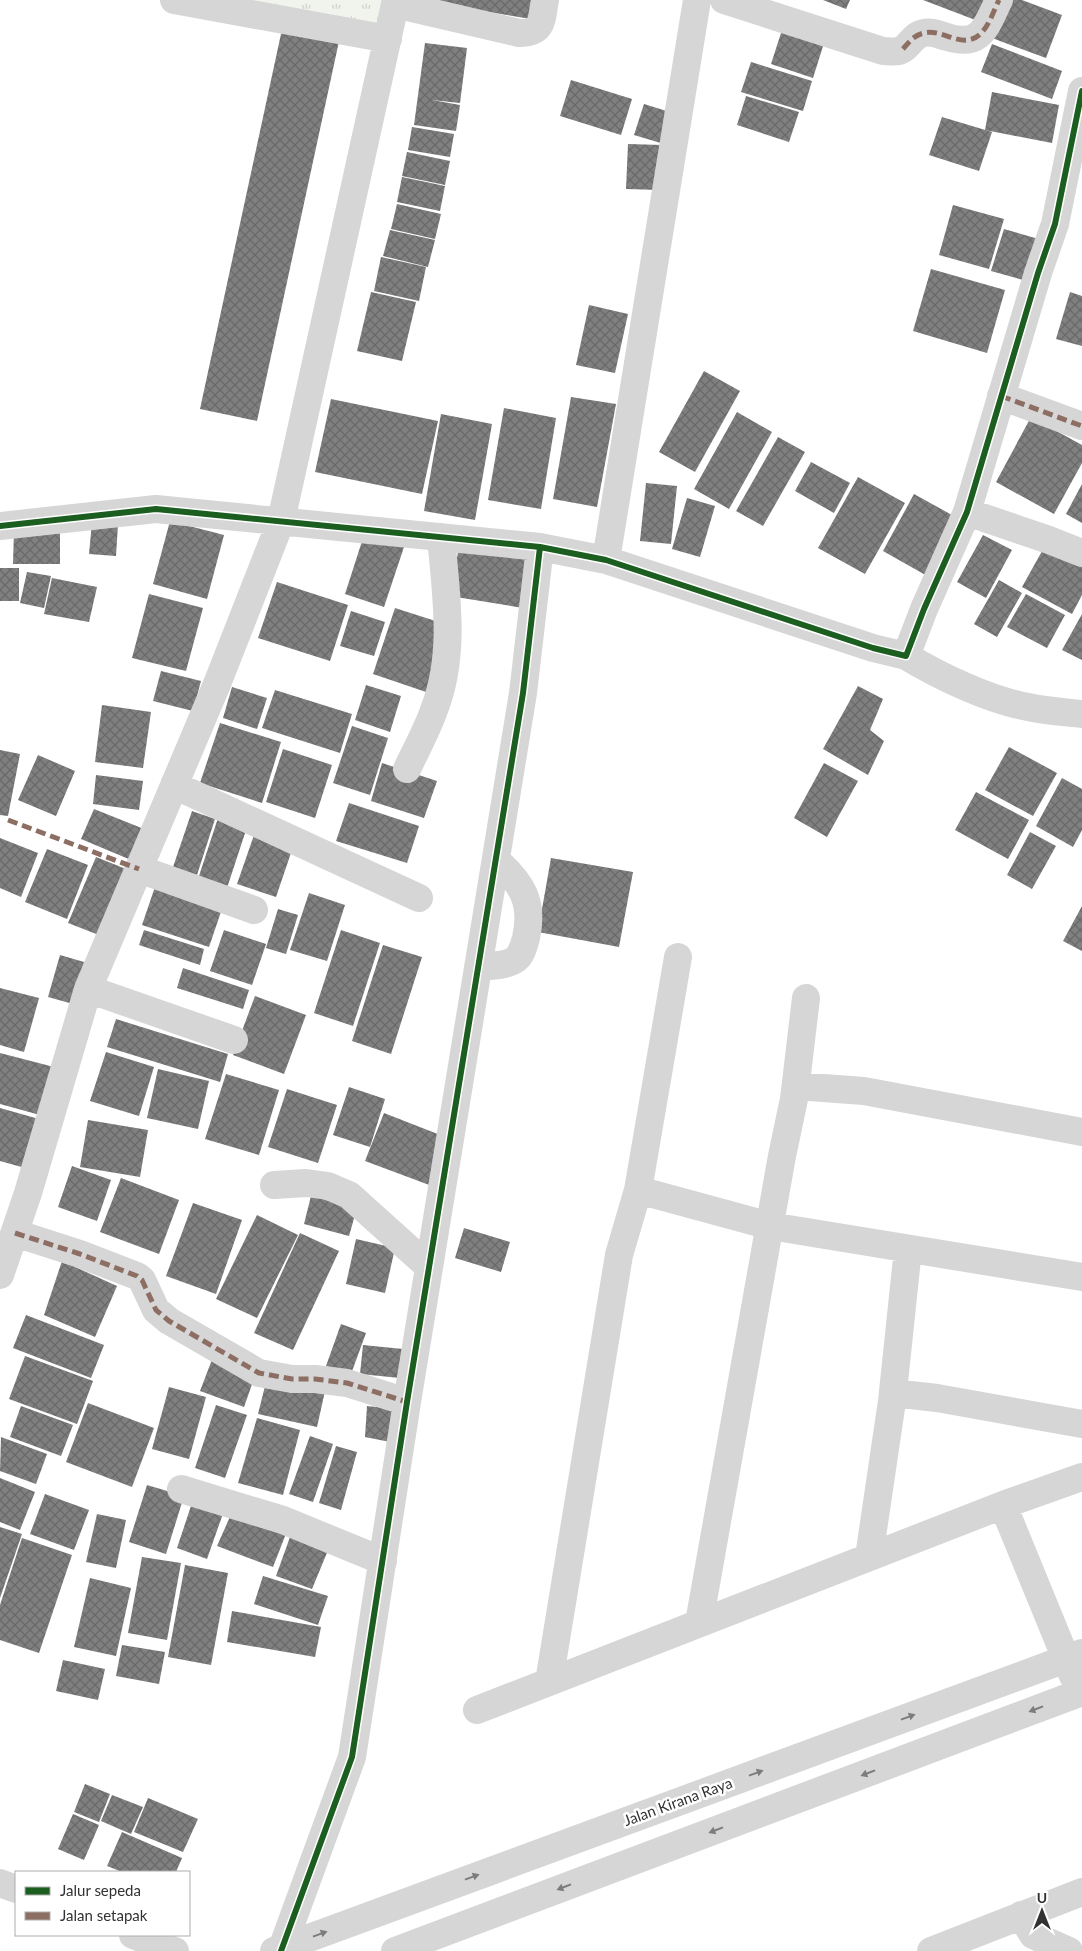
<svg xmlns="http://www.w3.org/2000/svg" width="1082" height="1951" viewBox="0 0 1082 1951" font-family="Lato,sans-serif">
<defs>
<pattern id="grass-tufts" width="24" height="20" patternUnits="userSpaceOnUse" patternTransform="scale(1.25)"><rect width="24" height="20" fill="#f1f3ed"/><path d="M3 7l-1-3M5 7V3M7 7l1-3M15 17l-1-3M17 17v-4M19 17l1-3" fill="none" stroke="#cfd1cc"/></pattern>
<pattern id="building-cross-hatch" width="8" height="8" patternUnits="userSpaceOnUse" patternTransform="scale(1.25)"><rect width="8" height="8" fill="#808080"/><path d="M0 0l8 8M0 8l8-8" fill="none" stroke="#696969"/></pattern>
</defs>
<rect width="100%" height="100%" fill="#fff"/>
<path fill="url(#grass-tufts)" d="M174 0H390L388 39Z"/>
<path fill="url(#building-cross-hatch)" d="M428 0H534L531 19 427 2Z
M823 0H850L846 9Z
M923 0H986L978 21Z
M1007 0H1022L1062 15 1046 58 992 38Z
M284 20 341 32 257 421 200 409Z
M782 30 824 43 813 78 771 64Z
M425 43 467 48 460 103 432 100 460 105 456 131 414 125Z
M992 44 1062 71 1052 99 981 72Z
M751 62 812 81 803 111 741 92Z
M571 80 632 99 621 135 560 116Z
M992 92 1059 105 1052 143 985 130Z
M746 96 799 112 789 142 737 125Z
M644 104 673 113 664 144 634 135Z
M942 117 992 132 979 171 929 155Z
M412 127 454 134 450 157 408 150Z
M628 144 662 145 660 190 626 189Z
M407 152 450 161 445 185 402 176Z
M402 177 445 186 440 211 397 202Z
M397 204 441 214 435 239 391 229Z
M953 205 1004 219 989 269 939 255Z
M1004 229 1042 240 1030 282 991 271Z
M390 230 435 240 428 267 383 256Z
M381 257 426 267 419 301 374 291Z
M931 269 1005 290 987 353 913 331Z
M371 292 416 302 402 361 357 351Z
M1070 292 1082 296V346L1056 339Z
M589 305 628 314 615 373 576 365Z
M704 371 740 391 695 472 659 452Z
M571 397 616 404 597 507 553 499Z
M331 399 438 421 422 494 315 472Z
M504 408 556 418 541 509 488 500Z
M737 412 772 432 729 509 694 489Z
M441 414 492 424 475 520 424 511Z
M1031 417 1082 445V463L1054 514 996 482Z
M778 437 805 452 763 526 736 511Z
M811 462 850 483 834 513 795 491Z
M858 477 905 503 865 574 818 548Z
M646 483 677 486 671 544 640 541Z
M1082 484V523L1066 514Z
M914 494 961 520 929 577 883 551Z
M687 498 715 506 700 557 672 549Z
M170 521 224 535 207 599 153 584Z
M92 522 118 524 116 556 89 554Z
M14 530H60V564H13Z
M364 535 404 547 384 607 345 594Z
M983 535 1012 550 986 598 957 582Z
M1046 544 1082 563V595L1072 614 1022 587Z
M459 547 531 560 523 608 450 596Z
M0 568H19V601H0Z
M27 572 51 576 44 608 20 603Z
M52 578 97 587 89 622 44 614Z
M999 580 1022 593 997 637 974 624Z
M277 582 348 605 330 661 258 638Z
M149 594 203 608 186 671 132 658Z
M1026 594 1065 615 1047 648 1007 627Z
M395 608 448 625 426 692 373 674Z
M351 611 385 622 374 656 340 646Z
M1082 614V660L1062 650Z
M161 671 201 681 193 711 153 701Z
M366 685 401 696 390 732 355 720Z
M858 686 883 699 870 730 884 741 868 775 823 749Z
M232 687 267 698 257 729 223 718Z
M275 690 352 714 340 753 262 728Z
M102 705 151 712 143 768 95 762Z
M220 723 281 742 262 803 200 783Z
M352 726 388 738 370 795 333 783Z
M1009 747 1057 773 1033 816 985 790Z
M283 749 332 765 315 818 266 802Z
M0 750 20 754 8 816 0 815Z
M38 755 75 771 56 816 18 800Z
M382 763 437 781 424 818 371 801Z
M824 763 858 781 827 837 794 818Z
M96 775 143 781 139 810 93 804Z
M1062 778 1082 789V830L1073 847 1036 826Z
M976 792 1029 820 1008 859 955 830Z
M349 803 419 826 407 863 336 841Z
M94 809 144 829 131 860 81 839Z
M192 811 215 819 197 875 173 867Z
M219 815 248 824 227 888 198 879Z
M1030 832 1056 846 1032 889 1007 875Z
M254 835 293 847 276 897 237 884Z
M0 838 38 853 21 897 0 888Z
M47 849 88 865 67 919 25 902Z
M96 857 131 871 104 937 68 923Z
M551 858 633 872 619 947 538 932Z
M157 881 224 903 209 947 142 925Z
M309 893 345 905 327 961 290 950Z
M1082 906V951L1063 941Z
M278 909 298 915 286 954 266 948Z
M144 930 204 949 200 965 139 945Z
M224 930 266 944 252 985 210 971Z
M341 930 380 943 353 1026 314 1013Z
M383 945 422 957 391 1054 352 1041Z
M60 955 84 962 73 1004 48 997Z
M183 968 249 990 243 1009 177 988Z
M0 988 39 998 24 1052 0 1045Z
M255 996 306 1015 284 1074 233 1055Z
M116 1019 228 1054 220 1082 107 1047Z
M106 1052 154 1067 139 1116 90 1101Z
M0 1053 54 1067 40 1115 0 1104Z
M158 1069 209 1081 198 1129 147 1118Z
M226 1074 279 1090 259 1155 205 1139Z
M349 1087 385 1099 370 1147 333 1135Z
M287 1089 337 1105 318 1163 268 1147Z
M0 1108 39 1119 25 1168 0 1161Z
M384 1113 448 1138 432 1186 365 1161Z
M88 1120 148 1130 140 1177 80 1167Z
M72 1166 111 1180 97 1221 58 1207Z
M121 1178 179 1200 159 1254 100 1232Z
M311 1196 357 1208 349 1236 304 1224Z
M193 1203 242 1220 216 1294 166 1276Z
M257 1215 298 1235 257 1318 216 1299Z
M464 1228 510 1242 501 1272 455 1258Z
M300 1233 339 1251 293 1350 254 1333Z
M356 1239 395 1248 385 1293 346 1284Z
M62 1261 117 1286 95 1337 44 1315Z
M26 1315 104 1345 91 1378 13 1348Z
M341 1324 366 1333 351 1374 326 1366Z
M363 1345 413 1350 410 1379 360 1374Z
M25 1356 93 1381 77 1424 9 1399Z
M213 1357 256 1373 244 1407 200 1391Z
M267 1378 325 1391 317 1427 258 1414Z
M169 1387 206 1397 189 1459 152 1449Z
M88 1403 154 1428 132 1487 66 1462Z
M216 1405 247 1415 225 1478 195 1468Z
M21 1406 73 1425 61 1456 10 1437Z
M367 1406 397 1409 395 1443 365 1437Z
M257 1418 300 1430 283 1495 238 1483Z
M310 1436 333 1444 313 1502 289 1494Z
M1 1437 47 1454 36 1484 0 1471Z
M336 1446 357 1452 341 1510 319 1503Z
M0 1478 35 1492 20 1530 0 1522Z
M147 1485 184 1496 166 1554 129 1542Z
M45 1494 89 1510 74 1550 30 1534Z
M195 1494 226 1505 207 1559 177 1548Z
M233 1510 289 1526 273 1567 217 1546Z
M97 1514 126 1520 116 1568 86 1562Z
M294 1526 331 1543 312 1589 276 1576Z
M0 1527 22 1534 0 1598Z
M22 1538 72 1555 39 1653 0 1640V1605Z
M142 1557 181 1563 167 1640 128 1633Z
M185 1565 228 1573 211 1665 168 1657Z
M263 1576 328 1596 318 1625 254 1604Z
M90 1578 131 1588 116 1656 74 1647Z
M232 1611 321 1627 315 1657 227 1642Z
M122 1645 165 1652 159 1684 116 1676Z
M63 1660 105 1669 98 1700 56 1691Z
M85 1784 110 1794 99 1822 74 1812Z
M112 1795 143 1807 131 1834 101 1821Z
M148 1798 198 1819 183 1852 134 1832Z
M73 1814 99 1825 84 1860 58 1849Z
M122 1832 182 1858 176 1872H122L107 1866Z"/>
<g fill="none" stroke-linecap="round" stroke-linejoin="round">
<path stroke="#d6d6d6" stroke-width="28" d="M174 0 388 39
M724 0 883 51C889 51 897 53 903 49 911 44 913 35 924 33 932 31 939 35 947 37 982 48 986 26 999 0
M395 4 519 33C544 33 541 20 545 0
M1001 396 1082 426
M967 512 1049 540 1082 553
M0 526 156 509 540 547 606 560 873 648 906 656 924 609 967 512 1038 273 1055 224 1082 91
M606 560 697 0
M906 656C939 676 989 700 1028 707 1046 711 1064 712 1082 714
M407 769C416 750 427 730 434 710 456 654 446 594 441 537
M174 785 419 898
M139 869 254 910
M478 967C489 966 507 966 516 959 522 954 524 945 526 938 534 902 522 883 496 860
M88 989 234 1040
M796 1086 864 1091 1082 1132
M274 1185 306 1183 328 1186 349 1195 429 1267
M638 1190 770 1226 1082 1277
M15 1233 80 1254 137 1276 142 1280 156 1310 169 1321 259 1373 292 1379H315L347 1383 407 1402
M0 1275 28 1193 88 989 217 684 281 521 396 0
M893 1393 937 1398 1082 1424
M181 1489 283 1520 383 1561
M869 1557 892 1401 908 1249
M699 1623 782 1156 794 1099 806 998
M1073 1676 1003 1505 1082 1477
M549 1682 619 1255 638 1190 678 957
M477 1710 1003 1505
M0 1883 16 1889
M1021 1915 1033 1935 1069 1951
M133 1935 175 1951
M274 1951 1082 1653
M281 1951 352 1757 407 1402 523 693 540 547
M395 1951 1082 1692
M931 1951 1082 1892"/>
<path stroke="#8d6e63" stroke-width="5" stroke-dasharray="10 5" stroke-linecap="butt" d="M903 49C909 42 914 35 924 33 944 28 965 53 983 31 990 23 994 10 999 0
M1001 396 1082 426
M8 820 139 869
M15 1233 80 1254 137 1276 142 1280 156 1310 169 1321 259 1373 292 1379H315L347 1383 407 1402"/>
<g stroke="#fff" stroke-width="9">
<path id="cycleway" d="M0 526 156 509 540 547 606 560 873 648 906 656 924 609 967 512 1038 273 1055 224 1082 91
M281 1951 352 1757 407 1402 523 693 540 547"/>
</g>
<use href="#cycleway" stroke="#1b5e20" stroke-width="6"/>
</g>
<defs><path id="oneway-solid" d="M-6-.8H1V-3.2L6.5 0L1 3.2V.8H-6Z" transform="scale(1.25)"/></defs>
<g fill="#7c7c7c">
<use href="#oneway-solid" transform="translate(1036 1709) rotate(159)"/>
<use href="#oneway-solid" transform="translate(908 1717) rotate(-20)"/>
<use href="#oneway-solid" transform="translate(756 1773) rotate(-20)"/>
<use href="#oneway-solid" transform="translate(868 1773) rotate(159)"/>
<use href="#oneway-solid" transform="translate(716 1830) rotate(159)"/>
<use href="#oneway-solid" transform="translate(472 1877) rotate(-20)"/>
<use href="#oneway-solid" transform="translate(564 1887) rotate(159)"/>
<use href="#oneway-solid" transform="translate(320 1934) rotate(-20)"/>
</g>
<g text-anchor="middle" stroke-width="5" stroke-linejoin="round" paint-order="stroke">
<g font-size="15" fill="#323232" stroke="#fff">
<text transform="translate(678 1802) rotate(-20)" y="5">Jalan Kirana Raya</text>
</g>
</g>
<rect x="15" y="1871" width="175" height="65" fill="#ffffff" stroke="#adadad"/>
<rect x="25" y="1887" width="25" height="8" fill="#1b5e20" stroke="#adadad"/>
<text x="60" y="1896" font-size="15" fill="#323232">Jalur sepeda</text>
<rect x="25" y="1912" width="25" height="8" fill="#8d6e63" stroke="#adadad"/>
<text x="60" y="1921" font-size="15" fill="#323232">Jalan setapak</text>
<g transform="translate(1042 1911)" stroke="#ffffff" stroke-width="4" paint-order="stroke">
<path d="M0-4L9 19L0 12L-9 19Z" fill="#323232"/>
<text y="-8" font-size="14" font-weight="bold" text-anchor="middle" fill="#323232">U</text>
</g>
</svg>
